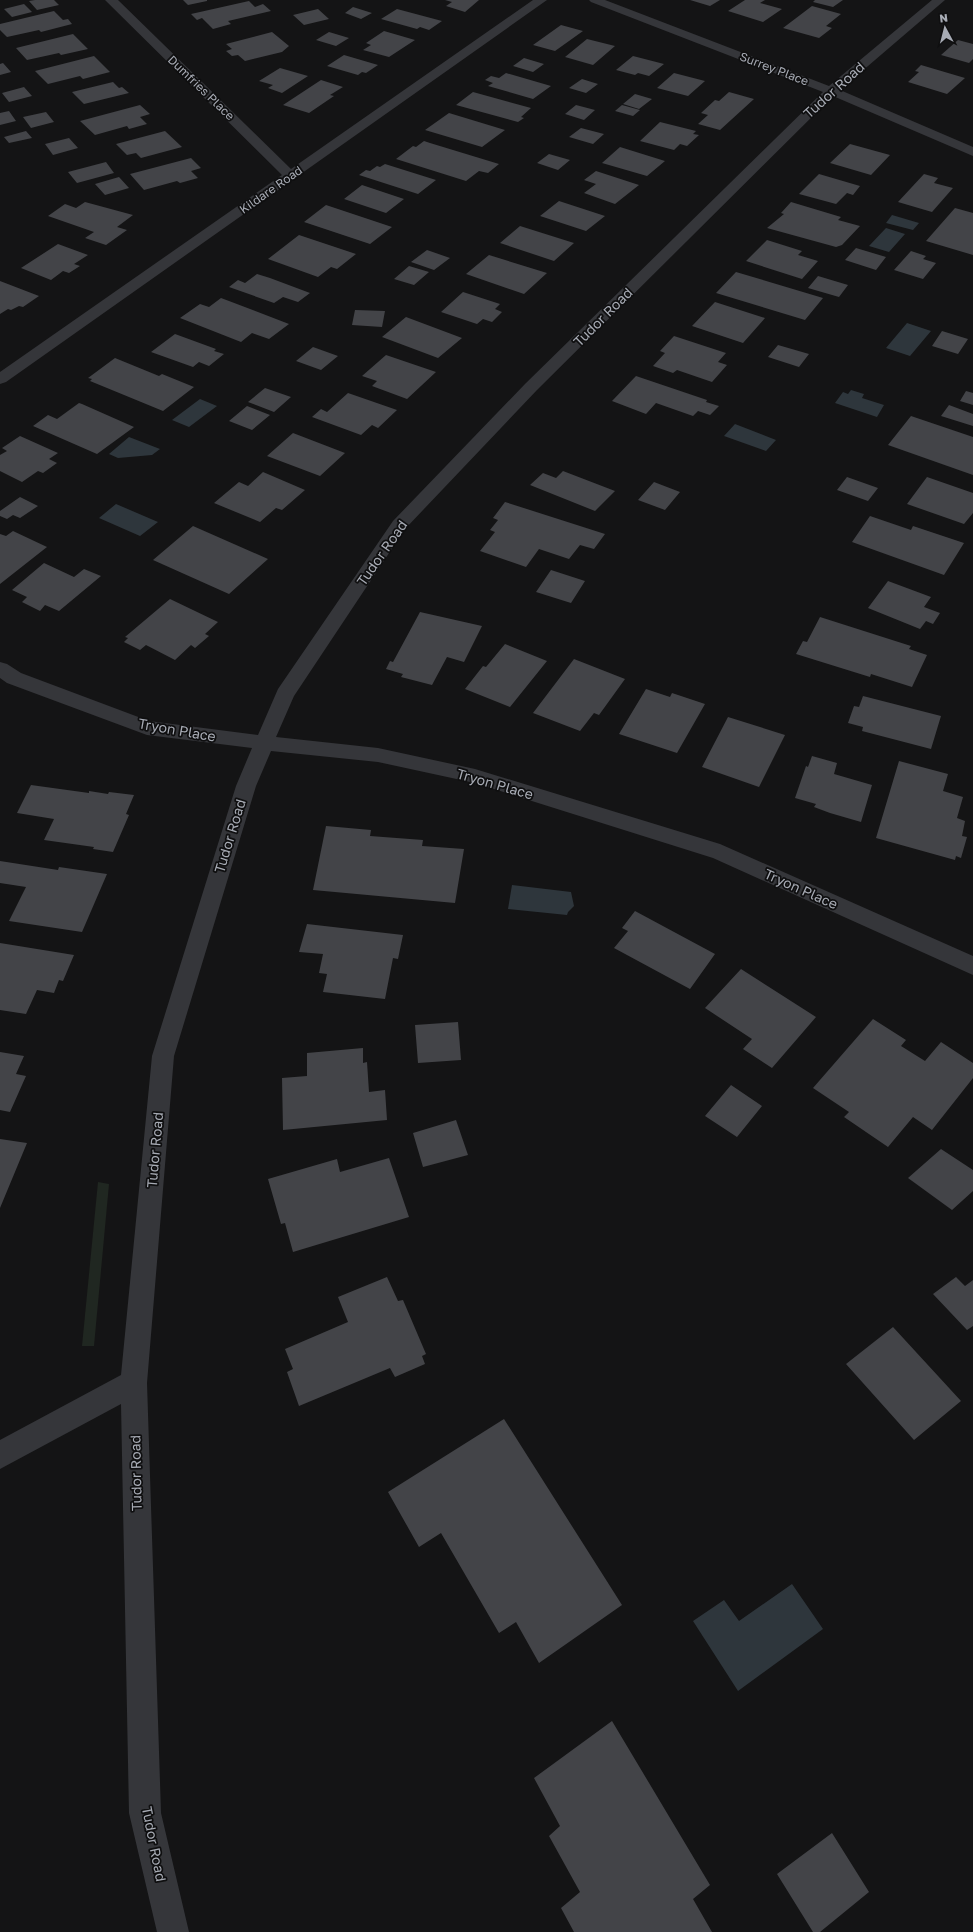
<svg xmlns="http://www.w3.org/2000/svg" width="973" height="1932" viewBox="0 0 973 1932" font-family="'Golos Text',sans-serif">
<rect width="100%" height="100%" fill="#141415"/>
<path fill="#202721" d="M98 1182 109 1184 94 1346H82Z"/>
<path fill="#2e363c" d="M892 215 919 223 913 230 886 223Z
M886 228 905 234 889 252 869 246Z
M907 323 931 331 910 356 886 348Z
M851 390 864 394 862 398 884 405 877 417 835 403 843 392 848 394Z
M200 399 217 406 189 427 172 420Z
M735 424 776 440 766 451 724 436Z
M129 437 160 449 152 455 118 458 109 454Z
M116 504 158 522 140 536 99 518Z
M512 885 571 892 574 906 568 912 567 915 508 909Z
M792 1584 823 1629 738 1691 693 1621 724 1600 739 1621Z"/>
<path fill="#434448" d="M35 0H54L59 5 37 10 29 1Z
M183 0H207V1L188 5Z
M445 0H479L465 12 446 6 452 2Z
M690 0H720L710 6Z
M745 0H765L760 3 782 9 763 22 728 11Z
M815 0H843L833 7 813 2Z
M249 1 255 7 263 4 271 11 228 21 231 24 213 29 202 18 197 20 191 14Z
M24 4 32 12 12 17 4 9Z
M812 6 841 14 826 26 832 28 819 38 783 28Z
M353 7 372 13 361 19 345 13Z
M318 9 329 19 304 25 293 15Z
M397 9 442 21 429 30 420 27 417 29 381 19Z
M54 11 63 20 68 19 72 24 41 32 39 30 7 37 0 30V24Z
M561 25 583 31 555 51 533 45Z
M384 31 415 40 389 57 363 50 371 45 366 43Z
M272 32 289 46 282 52 245 61 238 55 232 56 226 51 232 49 226 44Z
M329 32 349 38 336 46 316 40Z
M73 34 88 49 61 55 59 53 27 60 16 48Z
M587 39 615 46 593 65 565 57Z
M958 40 973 44V59L969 63 941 55Z
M344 55 378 65 366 73 362 72 358 75 327 66Z
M94 56 110 72 83 79 80 76 48 84 35 71Z
M633 56 664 64 649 76 638 73 635 75 616 70Z
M524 58 544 64 533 72 513 66Z
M3 63 11 72 0 75V64Z
M921 65 965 78 947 94 908 82 919 72 915 71Z
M280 68 308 76 282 93 268 88 273 85 259 81Z
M506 73 551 86 533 99 488 86 493 83 485 80 491 76 499 78Z
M674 73 705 81 688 96 657 88Z
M582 79 598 84 586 93 569 88Z
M321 80 343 87 330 95 334 96 309 113 283 105Z
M113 82 119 88 122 87 129 93 84 104 72 92Z
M24 87 32 96 9 102 2 93Z
M473 92 531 108 521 117 524 118 518 122 456 105Z
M729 92 754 99 720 130 698 124 708 115 701 113 715 100 719 101Z
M635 94 652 99 639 109 623 104Z
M140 105 150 114 140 117 147 124 129 129 127 126 95 135 80 121Z
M576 105 595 110 584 120 565 114Z
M622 105 640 110 633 116 615 111Z
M9 111 16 121 0 125V113Z
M46 112 54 122 31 128 23 117Z
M449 113 505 130 482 147 425 130Z
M660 122 696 131 693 134 699 135 687 146 680 144 674 150 640 141Z
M581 128 604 134 593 144 569 137Z
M26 131 32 138 9 143 4 137Z
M165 131 182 147 141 158 136 153 127 155 116 144Z
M69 138 78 148 53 155 45 144Z
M424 141 430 143 499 164 488 173 479 171 466 181 396 159 413 146 416 147Z
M850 144 890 155 871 175 830 163Z
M620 147 665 161 647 176 602 163Z
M549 154 570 160 558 170 537 163Z
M191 158 201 168 191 171 198 178 180 183 177 181 144 190 130 174Z
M106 162 114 173 77 183 68 172Z
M385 164 436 180 418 194 359 175 366 170 370 171 377 166 380 167Z
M596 171 639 185 615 204 584 193 596 184 584 180Z
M819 174 860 186 853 195 847 193 836 204 799 194Z
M924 174 938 178 934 183 953 188 932 212 898 202Z
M119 177 129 188 105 195 95 184Z
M362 185 404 199 386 213 344 199Z
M559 201 605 216 586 231 540 216Z
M85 202 133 215 117 227 127 230 106 245 85 238 94 232 48 216 65 204 76 208Z
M791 202 841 217 838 220 860 226 842 245 836 247 767 228 784 214 781 213Z
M326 205 392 227 370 244 304 222Z
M955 208 973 213V255L926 241Z
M520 226 574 243 554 261 500 243Z
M299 235 356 254 337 269 331 267 318 277 268 259Z
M767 240 802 251 798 255 818 261 802 279 746 261Z
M58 244 88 255 74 264 80 266 69 273 63 271 51 280 21 268Z
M856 248 886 257 876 270 845 260Z
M427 250 450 258 434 270 411 262Z
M911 251 926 256 923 259 936 263 923 279 894 270Z
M489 255 547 273 524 294 466 274Z
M409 266 429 272 414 285 394 279Z
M736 272 823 298 805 320 716 293Z
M257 274 270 278 310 293 298 302 283 297 274 303 229 287 238 280 245 283Z
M818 276 848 285 839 297 808 288Z
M0 281 39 296 23 307 19 306 11 310 8 309 0 314Z
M463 292 500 304 495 309 502 312 492 322 483 319 477 324 441 312Z
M221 298 229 301 289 324 269 339 252 333 241 342 180 318 200 304 209 307Z
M715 302 765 318 743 343 692 326Z
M355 310 385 311 382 327 352 325Z
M406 317 462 338 438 358 382 337Z
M942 331 968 339 958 354 932 346Z
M175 334 216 349 214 351 224 354 209 366 199 362 193 367 151 352Z
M674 336 726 353 718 362 727 365 712 382 677 370 673 373 653 366 665 353 660 351Z
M778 345 809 354 799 367 768 357Z
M313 347 338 356 321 370 296 361Z
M386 355 436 372 407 399 372 386 377 381 362 376Z
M115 358 159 376 162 374 194 387 163 411 90 381 92 379 88 378Z
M636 376 707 400 706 402 719 406 710 415 698 411 693 416 656 403 646 414 612 401Z
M265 388 291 397 274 412 248 402Z
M966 391 973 393V405L960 401Z
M348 393 397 410 378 428 372 425 361 435 312 417 321 409 327 412Z
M79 403 82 404 134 427 97 454 33 426 48 415 57 419Z
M949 405 973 414V426L941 416Z
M247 406 270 415 252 430 229 421Z
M911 416 973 437V475L888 445Z
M293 433 345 453 320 476 267 456Z
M20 436 58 453 49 459 57 463 43 473 38 471 22 482 0 471V455L7 451 2 448Z
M563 471 615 491 595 511 530 485 543 473 556 478Z
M263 472 305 490 282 510 276 508 260 522 214 503 239 482 248 486Z
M847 477 878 488 868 501 837 490Z
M927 477 973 493V513L964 524 907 504Z
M654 482 680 492 665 510 638 500Z
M20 497 38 506 20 518 13 515 7 519 0 516V511Z
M505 502 605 534 594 549 580 545 569 559 539 549 526 567 480 551 495 532 490 530 498 520 493 518Z
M870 516 911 530 913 526 964 543 944 575 852 542Z
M193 526 268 559 229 594 153 560Z
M13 531 47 547 0 584V534L6 536Z
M44 563 74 577 84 569 101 576 59 611 45 605 40 611 22 602 27 597 12 590Z
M551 570 585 581 571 603 536 592Z
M888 581 931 597 924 607 940 613 933 624 926 621 920 629 868 608Z
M170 599 218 622 205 634 209 636 195 648 191 645 175 660 146 645 140 650 124 642 128 638 125 637Z
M420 612 482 626 464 662 447 657 432 685 401 677 403 674 386 669 390 661 393 662Z
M820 617 911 646 909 649 927 655 912 687 871 674 870 677 796 654 803 641 807 642Z
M505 644 547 661 510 707 465 689 483 666 486 667Z
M574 659 625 679 599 715 594 713 580 731 533 713Z
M646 689 670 697 672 693 705 704 677 753 619 734Z
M863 696 941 716 931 749 862 731 863 727 848 723 854 706 859 707Z
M728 717 785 735 759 787 702 767Z
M812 756 837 763 834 774 872 785 861 822 830 813 814 807 816 804 795 798 806 766 808 767Z
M899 761 948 774 943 791 963 797 957 818 965 821 962 836 967 837 961 858 956 856 955 860 876 838Z
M31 785 89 793V791L108 794 109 792 134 795 126 814 129 815 113 852 93 849 94 847 44 840 54 819 17 813Z
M326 826 371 830 370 836 423 840 422 846 464 849 455 903 313 890Z
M0 861 58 870 59 867 107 874 82 932 9 921 26 887 0 883Z
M635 911 715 954 690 989 614 948 628 931 622 928Z
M307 924 403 935 398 959 393 958 385 999 323 992 327 974 319 973 323 954 299 952Z
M0 943 74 955 63 981 59 980 54 993 37 990 26 1014 0 1010Z
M741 969 816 1017 772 1068 743 1049 752 1039 705 1008Z
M873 1019 906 1040 901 1046 925 1061 941 1042 973 1063V1078L932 1130 913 1117 888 1147 844 1117 849 1112 813 1088Z
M458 1022 461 1060 418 1063 415 1025Z
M363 1048V1063L367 1062 369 1092 385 1090 387 1120 283 1130 282 1078 307 1076V1053Z
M0 1052 24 1056 16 1074 26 1076 10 1112 0 1110Z
M731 1085 762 1106 737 1137 705 1116Z
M456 1120 468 1155 423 1167 413 1133Z
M0 1139 27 1143 0 1208Z
M941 1149 973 1170V1191L952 1210 908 1178Z
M389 1158 409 1217 293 1252 285 1223 281 1224 268 1179 337 1159 340 1172Z
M387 1277 398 1301 403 1300 426 1354 422 1356 425 1364 395 1377 390 1368 299 1406 287 1372 293 1369 285 1349 348 1322 338 1297Z
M956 1277 965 1286 973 1280V1326L967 1330 933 1294Z
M893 1327 961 1401 914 1440 846 1364Z
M504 1419 622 1605 539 1663 516 1622 499 1633 441 1533 419 1547 388 1492Z
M612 1721 710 1885 693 1899 712 1932H574L561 1908 580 1892 549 1836 560 1826 534 1778Z
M832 1833 869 1892 820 1932H813L777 1874Z"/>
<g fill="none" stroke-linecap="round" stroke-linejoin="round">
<path fill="#35363a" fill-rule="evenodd" d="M105 0H118L291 169 533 0H547L6 382 0 384V372L282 175Z
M589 0H605L829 86 932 0H945L840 90 973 147V156L833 96 537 390 405 529 294 696 276 737 378 748 475 769 720 844 973 956V975L713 858 475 783 378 762 271 751 256 786 174 1056 147 1383 161 1813 189 1932H157L129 1813 121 1404 0 1469V1440L121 1375 152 1056 236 786 252 748 147 735 7 683 0 678V662L7 664 21 673 149 721 258 735 278 689 393 521 525 384 823 92 591 2Z"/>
</g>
<g text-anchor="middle" stroke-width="3.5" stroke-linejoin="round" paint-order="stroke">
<g font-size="12" fill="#a7abb4" stroke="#0f0f10">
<text transform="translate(774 69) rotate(21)" y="4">Surrey Place</text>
<text transform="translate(201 88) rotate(44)" y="4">Dumfries Place</text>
<text transform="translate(271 190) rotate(-35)" y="4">Kildare Road</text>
</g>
<g font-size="14" fill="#a7abb4" stroke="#0f0f10">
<text transform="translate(834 90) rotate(-42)" y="5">Tudor Road</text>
<text transform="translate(603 317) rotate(-45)" y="5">Tudor Road</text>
<text transform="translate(382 553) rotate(-55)" y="5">Tudor Road</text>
<text transform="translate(177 730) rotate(10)" y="5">Tryon Place</text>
<text transform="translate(495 784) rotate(16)" y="5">Tryon Place</text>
<text transform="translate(230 836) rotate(-73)" y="5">Tudor Road</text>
<text transform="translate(801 889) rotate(24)" y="5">Tryon Place</text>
<text transform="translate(155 1150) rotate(-85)" y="5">Tudor Road</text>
<text transform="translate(136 1473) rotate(-91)" y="5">Tudor Road</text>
<text transform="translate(154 1844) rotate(79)" y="5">Tudor Road</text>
</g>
</g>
<g transform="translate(945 28) rotate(353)" stroke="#0f0f10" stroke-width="3" paint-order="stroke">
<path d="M0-3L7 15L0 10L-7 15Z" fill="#a7abb4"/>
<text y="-6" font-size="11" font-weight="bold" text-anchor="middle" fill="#a7abb4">N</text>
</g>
</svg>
